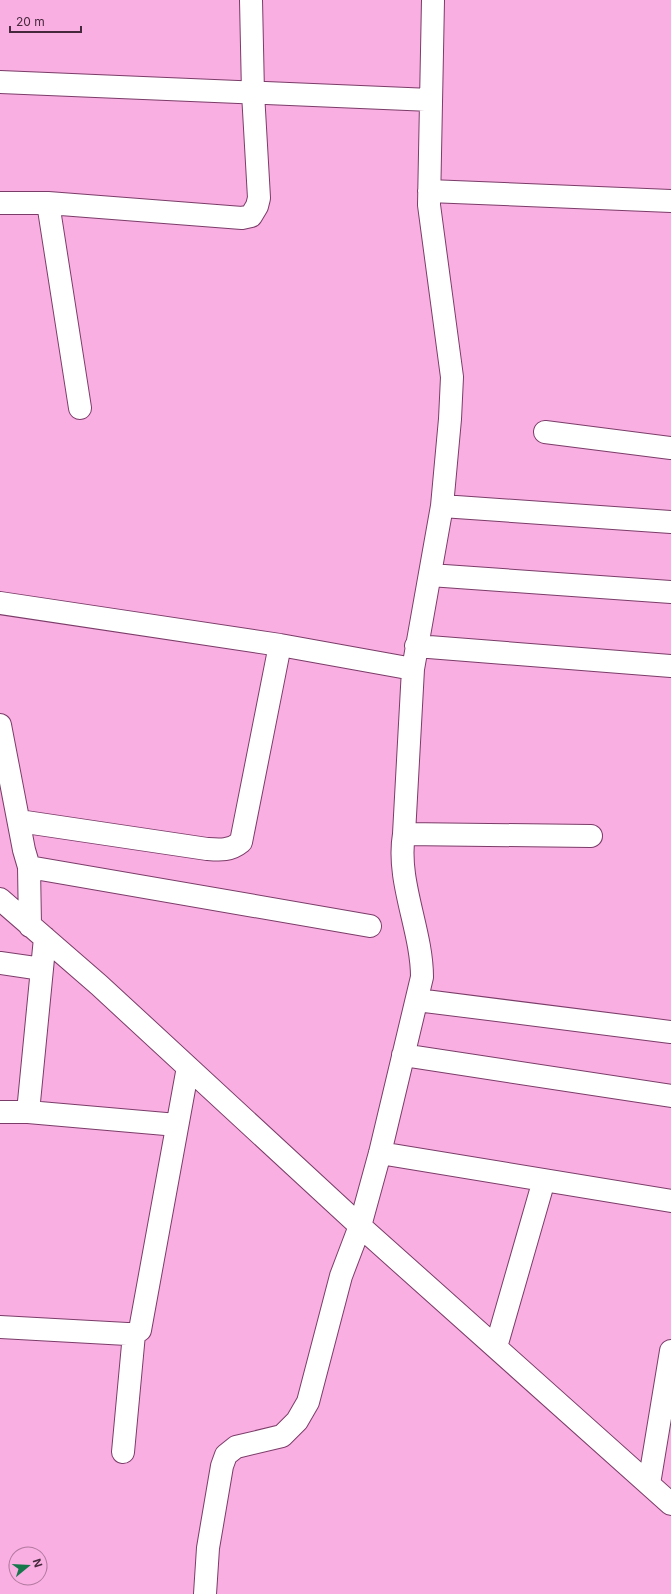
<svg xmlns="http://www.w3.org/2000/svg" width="671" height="1594" viewBox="0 0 671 1594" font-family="Inter,sans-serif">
<rect width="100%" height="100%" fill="#f9afe1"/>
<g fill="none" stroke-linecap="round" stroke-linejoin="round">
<g stroke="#7b3c69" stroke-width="24">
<path id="minor" d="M0 82 431 100
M429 191 671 201
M0 203H48L242 218 251 216 257 206 259 198 253 93 251 0
M48 203 80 408
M545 432 671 448
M442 506 671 522
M430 575 671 592
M0 603 280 645 413 669
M416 646 671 666
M0 725 24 850 29 867 30 926
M19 821 207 849C220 850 230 851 241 842L280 645
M404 834 591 836
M29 867 370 926
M0 899 99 985 360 1226 671 1504
M45 938 28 1112 177 1125
M0 963 42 969
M417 1000 671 1032
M403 1055 671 1096
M0 1112H28
M380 1153 671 1201
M0 1327 127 1334H134L140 1330 188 1067
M496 1347 544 1180
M123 1452 134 1334
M649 1484 671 1351
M205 1594 208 1548 222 1466 226 1455 236 1447 282 1436 297 1421 308 1402 341 1276 360 1226 380 1153 422 977C422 930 396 881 404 834L413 669 442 506 450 419 452 377 429 205 433 0"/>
</g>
<use href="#minor" stroke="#fff" stroke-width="22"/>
</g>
<g transform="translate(28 1566) rotate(72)"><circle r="19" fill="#f9afe1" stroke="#b1799f"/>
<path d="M0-3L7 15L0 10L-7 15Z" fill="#16774d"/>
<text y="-6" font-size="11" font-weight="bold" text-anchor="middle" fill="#45283c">N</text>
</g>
<path d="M10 26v6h71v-6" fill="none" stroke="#45283c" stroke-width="2"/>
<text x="16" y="26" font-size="12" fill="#45283c" stroke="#f9afe1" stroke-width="3" paint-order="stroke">20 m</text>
</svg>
